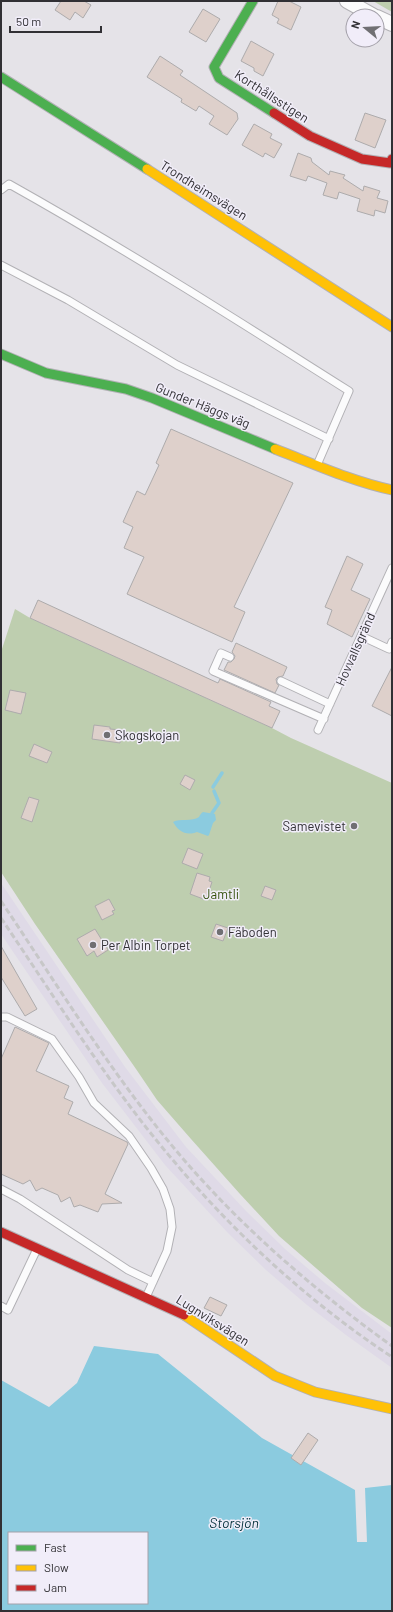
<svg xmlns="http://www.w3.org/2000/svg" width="393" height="1612" viewBox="0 0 393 1612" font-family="Barlow,sans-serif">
<rect width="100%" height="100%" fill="#e5e3e8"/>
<path fill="#dfdae7" d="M1 883 125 1067 186 1147 247 1212 285 1249 325 1283 392 1334V1368L346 1335 307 1305 266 1270 227 1232 165 1165 102 1083 1 934Z"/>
<path fill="#beceaf" d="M373 1H392V12Z
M15 609 30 618 272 728 291 738 392 783V1328L362 1308 279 1236 240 1194 191 1139 157 1100 136 1069 35 924 1 872V652Z"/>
<path fill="#8bcbdf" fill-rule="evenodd" d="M203 812 215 814 216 820 213 823 209 835 208 836 197 832C186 836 179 832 173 822 180 818 192 822 199 817 200 815 201 813 203 812Z
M94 1346 158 1354 262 1438 355 1490 357 1542H367L365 1488 392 1485V1611H1V1380L49 1407 77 1383ZM9 1533H147V1603H9Z"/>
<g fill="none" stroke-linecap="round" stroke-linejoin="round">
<path stroke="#8bcbdf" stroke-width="3.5" d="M213 787 222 773
M212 813 219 803 214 791"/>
</g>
<path fill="#ded0cb" stroke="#adabac" d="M61 1H84L91 5 83 18 75 12 70 20 55 10Z
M278 1H289L301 7 291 30 277 23 279 19 272 15Z
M203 9 220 19 206 42 189 32Z
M251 41 274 54 263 76 254 71V68L241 61Z
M160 56 183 71 180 75 237 113 238 119 227 135 209 124 214 116 199 106 196 111 181 102 182 99 147 77Z
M365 113 386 120 375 148 355 140Z
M254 124 272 134 270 138 282 144 274 158 265 153 263 157 242 145Z
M298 153 311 158 312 162 329 175 330 171 345 175 343 178 363 191 364 186 380 191 377 198 388 201 385 213 375 210 374 216 357 211 360 199 339 192 337 199 323 195 327 183 308 176 306 181 290 176Z
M171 429 293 483 234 607 245 612 232 642 127 594 144 557 124 548 133 527 123 522 137 491 145 495 159 465 156 463Z
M347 556 363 564 351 590 370 599 352 637 327 624 332 610 325 607Z
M38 600 218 683 220 679 271 702 269 706 280 711 272 728 30 618Z
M236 643 287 667 283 676 278 677 276 679 277 684 279 685 275 693 224 670 228 662H231L234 659 235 656 232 652Z
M392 667V716L372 706Z
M10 690 26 693 21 714 5 710Z
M94 725 110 727V729L121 730 120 743 92 739Z
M34 744 52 752 47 763 29 756Z
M185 775 195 780 190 790 180 784Z
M29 797 39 800 32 822 21 818Z
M188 848 203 854 197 869 182 863Z
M197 873 210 877 209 881 212 882 206 900 190 894Z
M265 886 276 890 272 900 261 896Z
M109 899 115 910 112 911 114 914 102 920 95 906Z
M216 924 228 928 223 941 211 937Z
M95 929 108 950 97 957 94 951 87 956 77 939Z
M1 946 37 1009 25 1016 1 977Z
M15 1027 49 1043 36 1071 69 1086 64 1098 73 1102 68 1114 127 1142 128 1144 105 1194 122 1203 102 1204 98 1212 80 1205 74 1207 70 1197 61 1202 58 1195 42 1188 36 1191 30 1180 23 1184 1 1174V1059Z
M210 1297 227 1305 221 1316 204 1308Z
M308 1433 318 1440 301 1465 291 1458Z"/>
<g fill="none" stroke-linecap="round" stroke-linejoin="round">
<g stroke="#b2b1b5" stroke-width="9">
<path id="lane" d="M1 190 9 184C125 249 237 320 349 391L317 465
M1 265 68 300 177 365 329 439
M361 636 389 649 392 642
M230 657 221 653 213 671 324 719
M281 681 330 704
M318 730 392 568
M1 1017H7L52 1039 79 1077 94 1103 129 1136 151 1168 163 1189 170 1209 172 1227 167 1251 147 1295
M1 1189 20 1199 128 1270 153 1282
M1 1306 8 1310 37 1249"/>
</g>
<g stroke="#b2b1b5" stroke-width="16">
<path id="street" d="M347 1 374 16
M377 17 392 24"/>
</g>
<g stroke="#b2b1b5" stroke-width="11">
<path id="fast" d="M253 1 214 67 219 78 274 113
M1 77 147 169
M1 354 46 373 126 389 152 398 275 449"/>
</g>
<g stroke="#b2b1b5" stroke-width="11">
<path id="slow" d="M147 169 392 327
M275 449C314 464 351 481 392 490
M184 1315 275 1376 315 1392 392 1409"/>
</g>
<g stroke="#b2b1b5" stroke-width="11">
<path id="jam" d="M274 113 310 136 362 159 390 163 392 159
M1 1232 184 1315"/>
</g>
<use href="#lane" stroke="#fbfbfc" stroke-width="7"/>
<use href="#street" stroke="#fbfbfc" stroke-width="14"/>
<use href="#fast" stroke="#4caf50" stroke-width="9"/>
<use href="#slow" stroke="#ffc107" stroke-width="9"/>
<use href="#jam" stroke="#c62828" stroke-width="9"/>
<path stroke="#c7c7c8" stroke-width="3" stroke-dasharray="6 3" stroke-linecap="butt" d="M1 901C58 986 112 1075 179 1154 241 1227 314 1290 392 1346
M1 918C56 999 108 1084 172 1159 235 1234 310 1303 392 1357"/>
</g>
<g fill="#706f73" stroke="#f1edf9" stroke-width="1.5">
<circle cx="107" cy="735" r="4"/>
<circle cx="354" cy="826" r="4"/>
<circle cx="220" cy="932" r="4"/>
<circle cx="93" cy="945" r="4"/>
</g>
<g text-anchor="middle" stroke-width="3" stroke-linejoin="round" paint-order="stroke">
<g font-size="13" fill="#313034" stroke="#f1edf9">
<text transform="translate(272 96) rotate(33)" y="5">Korthållsstigen</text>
<text transform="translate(204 190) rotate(32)" y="5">Trondheimsvägen</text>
<text transform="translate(203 405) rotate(22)" y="5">Gunder Häggs väg</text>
<text transform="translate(355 649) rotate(-66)" y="5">Hovvallsgränd</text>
<text transform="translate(213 1320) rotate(32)" y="5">Lugnviksvägen</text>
</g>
<g font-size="13" fill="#313034" stroke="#f1edf9" text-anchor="start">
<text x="115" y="740">Skogskojan</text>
<text x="346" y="831" text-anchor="end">Samevistet</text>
<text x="228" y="937">Fäboden</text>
<text x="101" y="950">Per Albin Torpet</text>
</g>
<g font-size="13" fill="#33500a" stroke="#f1edf9">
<text x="221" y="899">Jamtli</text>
</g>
<g font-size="14" font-style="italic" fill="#083540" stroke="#f1edf9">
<text x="234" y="1528">Storsjön</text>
</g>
</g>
<rect width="393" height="1612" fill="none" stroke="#313034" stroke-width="4"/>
<rect x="8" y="1532" width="140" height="72" fill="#f1edf9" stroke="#a4a1aa"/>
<rect x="16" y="1545" width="20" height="6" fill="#4caf50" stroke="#a4a1aa"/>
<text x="44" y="1552" font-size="12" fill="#313034">Fast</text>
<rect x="16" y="1565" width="20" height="6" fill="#ffc107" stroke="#a4a1aa"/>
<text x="44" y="1572" font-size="12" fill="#313034">Slow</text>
<rect x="16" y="1585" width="20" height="6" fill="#c62828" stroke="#a4a1aa"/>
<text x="44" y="1592" font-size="12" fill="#313034">Jam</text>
<g transform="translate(365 28) rotate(288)"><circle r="19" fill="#f1edf9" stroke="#a4a1aa"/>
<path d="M0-3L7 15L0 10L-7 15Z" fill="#706f73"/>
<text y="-6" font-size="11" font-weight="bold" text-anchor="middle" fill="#313034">N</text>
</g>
<path d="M10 26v6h91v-6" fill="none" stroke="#313034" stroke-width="2"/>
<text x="16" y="26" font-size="12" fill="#313034" stroke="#f1edf9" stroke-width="3" paint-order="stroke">50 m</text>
</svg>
